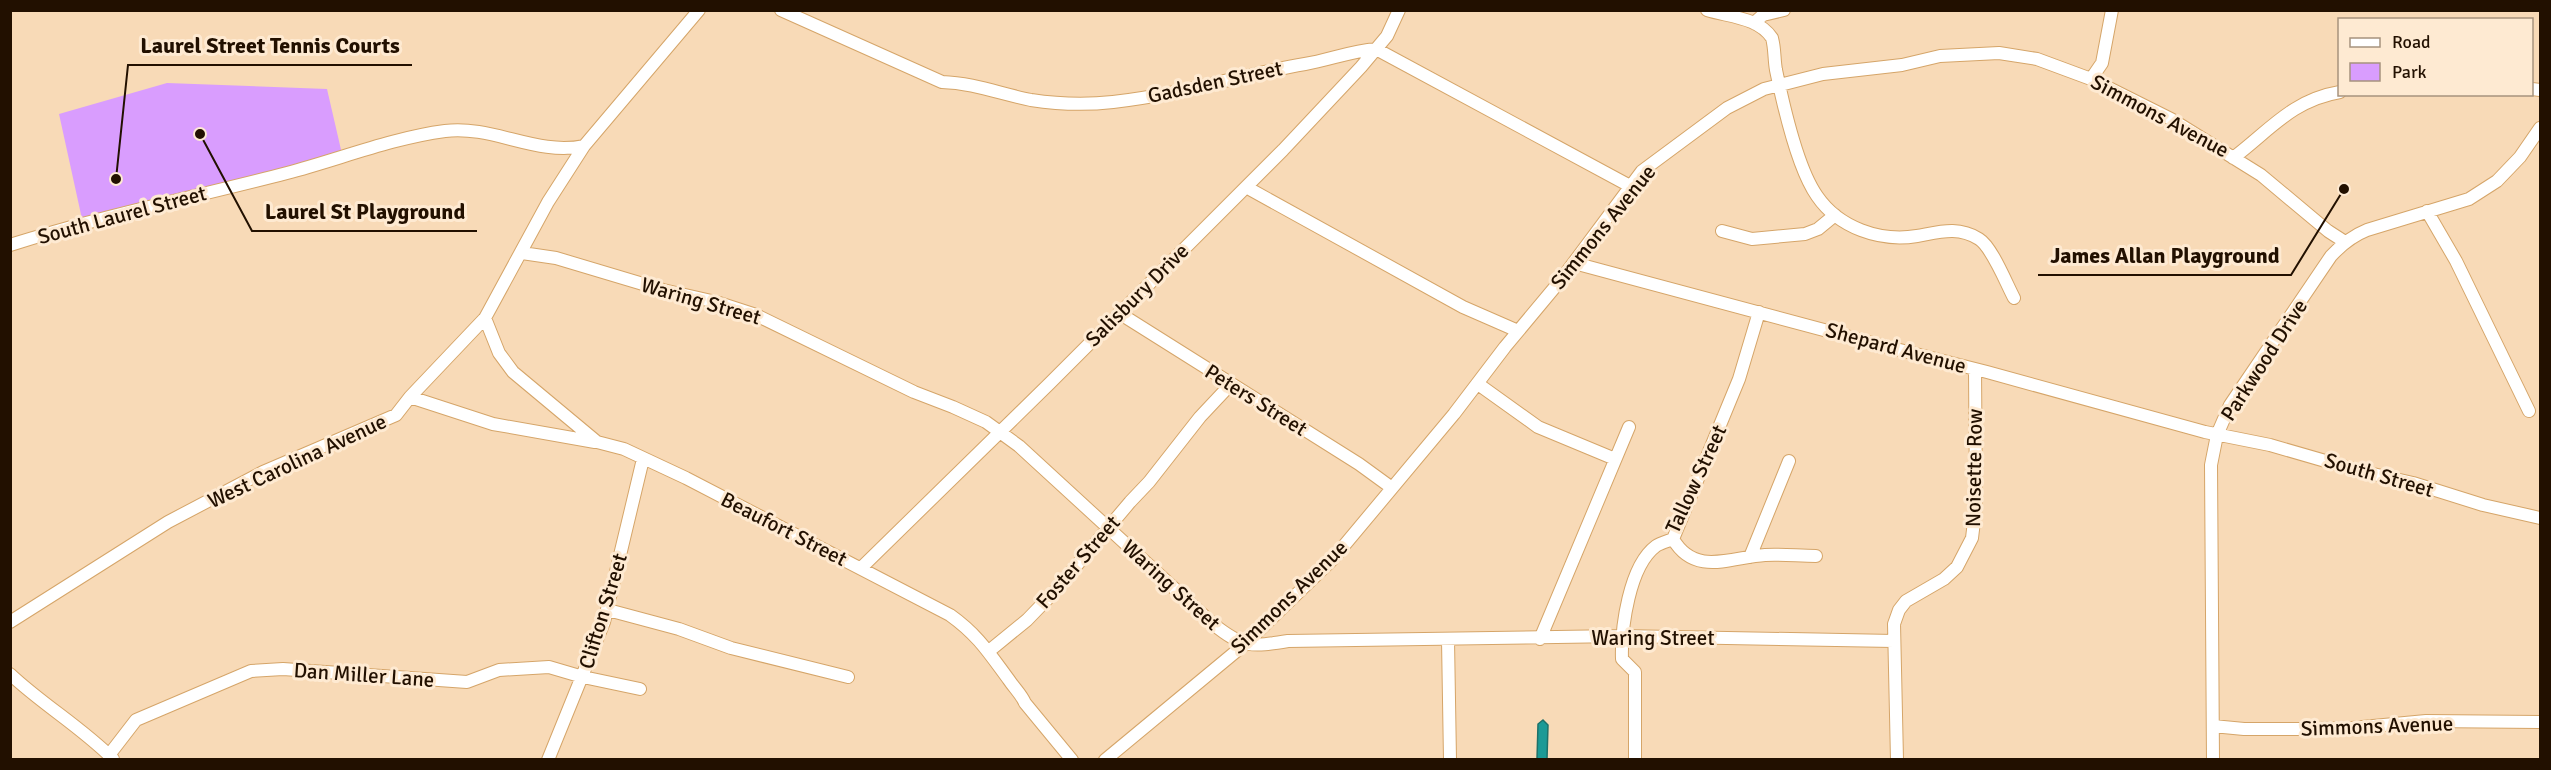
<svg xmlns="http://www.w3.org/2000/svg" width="2551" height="770" viewBox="0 0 2551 770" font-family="Signika,sans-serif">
<rect width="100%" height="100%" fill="#f8dab7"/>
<path fill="#d99dfe" d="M167 83 327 89 342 154 82 219 59 114Z"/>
<path fill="#1c9a96" stroke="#1e7169" stroke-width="1.5" d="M1543 720 1548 725 1547 759H1537L1538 724Z"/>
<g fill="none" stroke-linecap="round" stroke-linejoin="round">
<g stroke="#d5a569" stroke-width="14">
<path id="minor" d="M781 10 942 82C973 83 1001 94 1031 100 1057 104 1087 105 1113 102 1178 95 1241 75 1305 64 1329 60 1351 51 1376 49L1630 186
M1707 10C1729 17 1758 17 1772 38 1775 49 1774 59 1776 70 1783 104 1797 168 1817 196 1839 228 1880 242 1917 236 1940 232 1958 226 1979 239 1992 247 2006 283 2014 298
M1754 23 1763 15 1784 10
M2091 79 2102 63 2112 10
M2532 89 2540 90
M2233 158C2269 131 2292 100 2340 92
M1246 187 1463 307 1518 331
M2427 211 2456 261 2529 411
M1722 231 1752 239 1805 234 1818 229 1835 215
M10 245C101 216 195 197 287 173 340 159 392 138 445 131 493 125 536 156 584 146
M522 253 556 258 663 290 716 302 756 315 914 392 953 407 986 422 1019 446 1213 624C1243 648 1251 647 1288 641L1621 636 1894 641
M1574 263 1880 345 1987 372 2205 432 2270 445 2360 471 2413 483 2483 505 2540 518
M1119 313 1359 464 1392 488
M485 318 499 353 513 372 597 442 624 449 686 478 950 615C978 635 989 653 1009 680 1015 689 1021 694 1025 703L1072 760
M1478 384 1538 427 1615 459
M410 397 493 424 595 442
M1673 539C1695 577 1732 557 1765 555 1782 554 1799 556 1816 556
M1750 557 1789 461
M861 568 1049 384 1283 150 1361 67 1387 36 1399 10
M608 610 679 629 731 648 848 677
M10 622 168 522 263 472 396 415 410 397 485 318 548 202 584 146 699 10
M1540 639 1629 427
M1448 640 1450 760
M989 651 1027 620 1055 591 1130 502 1149 482 1200 417 1231 384
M10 674C43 705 81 727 113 759
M2213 726 2244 729H2300L2352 728 2426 721 2540 722
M109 755 136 720 251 671 283 669 467 682 499 670 549 667 583 677 640 689
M548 760 604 622 643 459
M1105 760 1245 644 1332 560 1454 414 1505 347 1560 281 1642 171 1727 108 1764 89 1823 74 1902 65 1940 56 1999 53 2037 59 2091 79 2171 119 2261 175 2328 231 2345 242
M1635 760V672L1622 659C1621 628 1629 566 1656 546 1660 543 1668 541 1673 539L1739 379 1759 312
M1897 760 1894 624 1899 610 1906 601 1944 579 1957 567 1972 538 1976 505 1975 369
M2213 760 2211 465 2217 435 2230 405 2331 256C2342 244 2352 236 2367 230L2469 199 2497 181 2520 157 2540 128"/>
</g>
<use href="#minor" stroke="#fff" stroke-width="12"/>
</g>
<g text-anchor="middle" stroke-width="6" stroke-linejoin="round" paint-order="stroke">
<g font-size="21" fill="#221000" stroke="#feead2">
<text transform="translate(1215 82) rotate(-12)" y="7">Gadsden Street</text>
<text transform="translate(2160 116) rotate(28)" y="7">Simmons Avenue</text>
<text transform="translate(122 215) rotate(-15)" y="7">South Laurel Street</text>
<text transform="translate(1603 227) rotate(-51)" y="7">Simmons Avenue</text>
<text transform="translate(1137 295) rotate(-45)" y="7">Salisbury Drive</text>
<text transform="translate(701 301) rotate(16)" y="7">Waring Street</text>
<text transform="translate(1896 348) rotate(15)" y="7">Shepard Avenue</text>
<text transform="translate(2264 360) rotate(-57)" y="7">Parkwood Drive</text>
<text transform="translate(1256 400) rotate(32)" y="7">Peters Street</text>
<text transform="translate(297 461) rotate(-25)" y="7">West Carolina Avenue</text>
<text transform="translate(1974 468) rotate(-89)" y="7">Noisette Row</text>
<text transform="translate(2379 475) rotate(16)" y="7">South Street</text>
<text transform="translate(1696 479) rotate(-65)" y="7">Tallow Street</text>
<text transform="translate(784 529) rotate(27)" y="7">Beaufort Street</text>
<text transform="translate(1078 562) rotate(-49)" y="7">Foster Street</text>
<text transform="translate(1171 585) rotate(42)" y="7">Waring Street</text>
<text transform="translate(1289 597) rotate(-44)" y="7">Simmons Avenue</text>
<text transform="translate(603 611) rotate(-73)" y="7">Clifton Street</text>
<text x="1653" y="645">Waring Street</text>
<text transform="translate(364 675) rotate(4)" y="7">Dan Miller Lane</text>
<text transform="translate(2377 726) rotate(-2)" y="7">Simmons Avenue</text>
</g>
</g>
<path fill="none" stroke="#221000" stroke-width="2" d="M116 179L128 65H412M200 134L252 231H477M2344 189L2291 275H2038"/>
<g fill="#221000" stroke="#feead2" stroke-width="2">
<circle cx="116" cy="179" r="6"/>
<circle cx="200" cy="134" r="6"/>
<circle cx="2344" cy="189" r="6"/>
</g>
<g font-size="22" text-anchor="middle" font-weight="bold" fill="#221000" stroke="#feead2" stroke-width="6" stroke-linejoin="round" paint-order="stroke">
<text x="270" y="53">Laurel Street Tennis Courts</text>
<text x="365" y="219">Laurel St Playground</text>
<text x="2165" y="263">James Allan Playground</text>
</g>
<rect width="2551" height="770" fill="none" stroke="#221000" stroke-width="24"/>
<rect x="2338" y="18" width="195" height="78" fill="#feead2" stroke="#a6937e" stroke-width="1.5"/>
<rect x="2350" y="38" width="30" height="9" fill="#ffffff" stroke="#a6937e" stroke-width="1.5"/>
<text x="2392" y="48" font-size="18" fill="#221000">Road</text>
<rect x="2350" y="63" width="30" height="18" fill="#d99dfe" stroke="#a6937e" stroke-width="1.5"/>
<text x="2392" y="78" font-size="18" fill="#221000">Park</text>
</svg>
